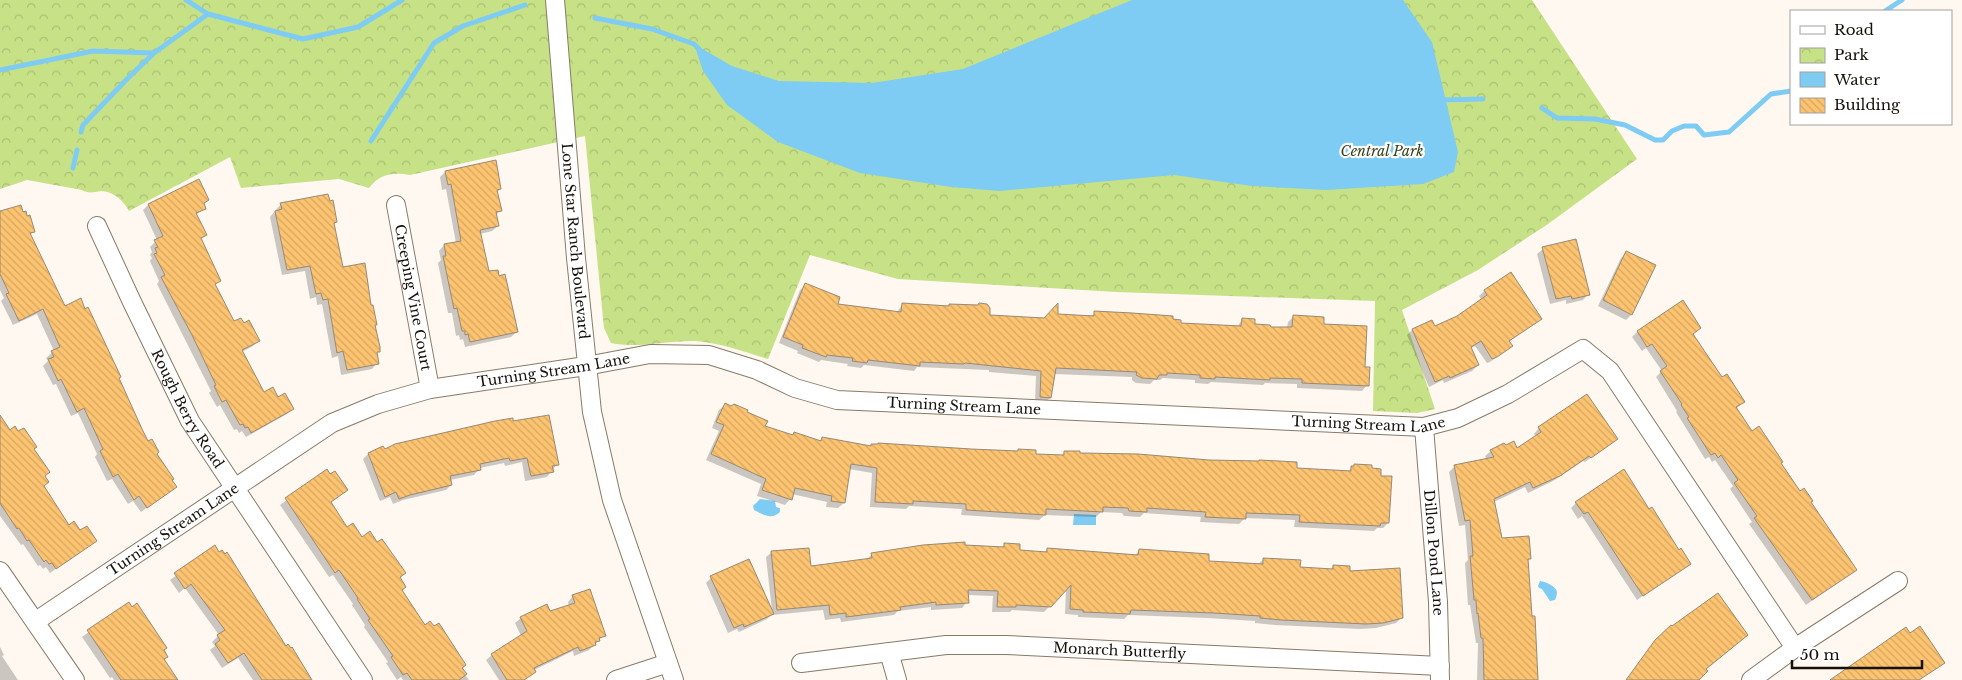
<svg xmlns="http://www.w3.org/2000/svg" width="1962" height="680" viewBox="0 0 1962 680" font-family="'Libre Baskerville',serif">
<defs>
<pattern id="park-crowns" width="20" height="18" patternUnits="userSpaceOnUse" patternTransform="scale(1.25)"><rect width="20" height="18" fill="#c7e187"/><path d="M2 6a3 3 0 1 1 6 0M12 15a3 3 0 1 1 6 0" fill="none" stroke="#aac073"/></pattern>
<pattern id="building-back-hatch" width="6" height="6" patternUnits="userSpaceOnUse" patternTransform="scale(1.25)"><rect width="6" height="6" fill="#fcc370"/><path d="M-1 5l2 2M0 0l6 6M5-1l2 2" fill="none" stroke="#d7a660"/></pattern>
</defs>
<rect width="100%" height="100%" fill="#fef8f0"/>
<path fill="url(#park-crowns)" d="M0 0H1532L1637 159 1548 224 1478 270 1402 310 1435 409 1417 413 1373 411 1375 301 1116 292 898 279 810 255 768 359C745 352 720 343 696 341 668 340 639 349 611 343L604 328 585 136 410 175C394 172 380 173 369 188L339 179 241 188 230 157 129 211C124 201 113 191 101 191 94 192 88 194 82 190L27 180 0 189Z"/>
<path fill="#7eccf4" d="M1132 0H1403L1432 42 1458 152 1454 172 1423 184 1326 190 1252 186 1174 175 1000 191 951 187 860 173 778 142 727 105 703 71 694 44 732 66 779 81 872 83 963 69Z
M760 499 775 501 776 507 780 508V512C771 520 764 515 754 510L753 506Z
M1074 514 1096 515V525H1073Z
M1540 581C1546 582 1556 586 1557 592 1557 595 1556 597 1555 600L1550 601 1542 589 1539 588 1538 586Z"/>
<path fill="#0003" d="M445 172 500 189 497 192 500 211 496 215 498 226 492 231 480 234 488 273 517 332 511 337 465 347 463 339 460 340 459 335 456 336 452 313H448L438 263 441 260 439 251 444 245 456 243 446 189 442 190 440 177Z
M199 181 208 200 203 205 205 208 196 215 205 235 200 240 220 280 214 286 233 323 258 341 253 346 242 352 264 393 278 398 293 408 287 414 246 437 242 431 239 433 237 429 234 430 220 405 217 407 209 393 211 391 157 284 159 281 150 261 152 258 150 255 152 252 150 247 157 240 143 210 148 205Z
M281 204 336 222 333 224 342 268 374 326 378 351 376 354 377 363 372 369 341 375 338 356 332 358 322 304 317 305 316 297 310 299 305 271 282 275 270 217Z
M0 212 22 213 33 232 30 235 64 307 118 378 141 430 175 487 141 512 133 501 128 504 112 479 107 481 95 457 97 454 78 413 71 416 56 384 53 385 43 366 48 361 46 358 54 351 37 314 13 325 1 301 4 298 0 290Z
M1543 249 1588 294 1583 300 1566 304V300L1550 304 1537 254Z
M1627 252 1654 265 1631 315 1626 320 1598 306 1621 258Z
M1510 274 1540 319 1508 342 1511 346 1490 362 1487 363 1475 346 1470 349 1478 365 1472 371 1444 383 1443 380 1429 387 1407 335 1412 330 1431 321 1434 328 1458 317 1482 301 1479 296 1484 291Z
M805 285 836 305 897 312 902 305 948 307 950 305 988 316 1044 319 1056 315 1090 317 1095 313 1171 320 1180 324 1237 327 1242 320 1254 325 1271 328H1287L1288 322 1293 317 1322 325 1363 368 1367 385 1362 391 1297 388V384L1265 383 1263 385 1211 382 1208 384 1195 383V380L1163 378 1160 380H1154L1150 384 1136 383 1132 380V377L1054 374 1050 398 1044 403 1035 402 1036 376 989 372V370L917 367 914 371 864 365 861 368 847 366 848 364 821 360 819 362 797 353 798 351 779 343 800 290Z
M1700 328 1692 335 1722 379 1743 402 1736 409 1752 432 1780 463 1800 493 1810 502 1855 570 1806 605 1749 524 1752 522 1730 489 1733 486 1715 460 1712 462 1709 457 1705 459 1676 412 1677 411 1656 377 1662 371 1646 348 1642 351 1632 337 1638 331Z
M725 405 732 408 735 405 766 421 764 427 791 436 794 433 819 442 822 439 869 447 871 445 1016 453 1018 451 1034 455 1061 456 1065 452 1078 454 1347 472 1355 465 1388 523 1383 528H1377L1374 531 1294 527 1295 520 1245 518 1239 524 1200 522 1201 517 1144 513 1140 517 1124 516 1122 513 1101 512 1096 517 1045 515 1039 520 961 515 962 509 909 506 906 509 870 507 872 473 849 469 844 503 838 508 826 507 827 502 792 494 790 499 785 505 757 496 761 484 706 460 719 431 712 428 719 410Z
M0 417 9 432 33 449 44 476 43 487 68 526 95 541 50 573 46 567 43 569 40 565 38 566 23 544 21 545 0 516Z
M512 423 557 464 547 477 525 481 522 462 505 466 504 463 480 468 474 475 450 480 451 485 446 490 403 500 393 504 390 497 380 501 363 459 368 454Z
M1539 428 1617 439 1585 462 1583 461 1553 481 1528 493 1525 487 1494 502 1501 540 1530 558 1527 562 1536 680H1477L1478 643H1476L1470 605H1468L1465 563 1468 560 1465 525 1459 526 1449 472 1455 466 1487 460 1485 456 1491 451 1516 450 1536 437 1534 434Z
M326 471 347 490 330 503 347 529 362 539 377 544 405 573 399 579 400 590 424 627 465 665 461 669 469 680H403L401 677 397 680 386 663 388 662 364 627 365 625 352 605 353 604 333 575 329 577 280 505Z
M1576 503 1649 510 1678 552 1689 564 1637 600 1582 516 1578 519 1571 508Z
M1004 545 1018 552 1044 553 1047 549 1134 556 1139 551 1208 563 1258 564 1264 559 1299 568 1330 570 1333 566 1349 573 1402 617 1396 623 1376 628 1360 629 1275 625 1255 623V621L1208 618 1128 615 1124 619 1078 617V615L1065 614 1066 589 1044 612 1012 610 1010 612H992L993 596 967 595V602L962 608 931 610V607L898 611 894 615 841 622 840 618 825 620 823 610 772 615V614L767 619 739 632 737 629 728 633 706 583 711 578 772 611 766 557 772 552 810 568 866 560 872 554 964 546 1001 548Z
M215 547 304 680H253L238 658 222 668 210 650 215 646 212 642 219 635 185 588 179 593 170 580Z
M573 596 604 635 589 650 574 656 573 651 534 670 535 672 524 680H499L486 660 492 655 521 636 515 623 521 618 550 613 569 606 568 602Z
M128 603 162 651 163 660 177 680H114L112 677 110 678 82 637Z
M0 647 4 655 2 656 18 680H0Z"/>
<g fill="none" stroke-linecap="round" stroke-linejoin="round">
<path stroke="#7eccf4" stroke-width="5" d="M186 0 208 14 303 39 358 27 402 0
M1885 11 1902 0
M595 18 652 29 694 44 699 49
M0 70 93 51 154 53 208 14
M1440 100 1483 99
M1542 108 1557 118 1595 119 1625 125 1655 140H1663L1672 131 1684 126H1696L1704 135 1729 132 1771 94 1791 91
M81 132 83 125 127 79 154 53
M371 141 434 43 463 26 525 5
M73 168 77 150"/>
</g>
<path fill="url(#building-back-hatch)" stroke="#988976" d="M496 160 501 189 497 190 502 211 496 212 499 226 480 230 489 271 498 270 499 276 505 274 518 332 470 342 468 334 465 335V331H462L457 308 454 309 443 256H446L444 244 461 241 451 184 448 185 445 171Z
M199 179 209 200 204 203 206 209 196 213 207 235 201 238 221 281 215 284 234 321 241 318 244 323 249 320 260 341 242 350 264 392 273 387 278 397 285 393 294 409 251 433 248 427 245 428 243 424 240 425 226 400 222 402 214 386 216 385 192 335 161 277 165 275 154 254 157 253 155 248 158 247 154 240 163 236 148 204Z
M328 194 330 201 333 200 337 222 334 223 343 267 365 263 371 305H373L377 325H375L380 347V352H377L379 364 347 370 343 351 337 353 328 299 323 300 321 293 316 294 310 266 287 270 275 211 282 209 280 203Z
M21 205 23 212 26 211 27 216 30 215 35 232 30 233 65 306 81 298 85 309 88 307 121 377 119 378 142 429 148 441 152 439 159 452 157 454 174 479 172 480 177 487 147 508 139 496 134 500 118 474 113 477 100 451 103 449 84 408 77 412 61 379 58 381 48 359 54 357 51 351 60 347 43 309 19 321 6 294 9 293 0 274V211Z
M1576 239 1590 295 1572 299 1571 296 1556 299 1542 247Z
M1626 251 1656 265 1632 315 1603 300Z
M1511 272 1542 319 1509 341 1513 346 1497 357 1492 359 1481 341 1471 347 1479 365 1450 378 1449 376 1435 382 1412 329 1432 320 1435 326 1457 316 1487 295 1484 290Z
M805 283 840 297 838 304 901 312 902 303 949 306V304L978 305 979 303 987 304 990 308V315L1044 318 1058 303V314L1094 316V311L1132 313 1173 316V319L1181 320V323L1241 326 1242 318 1255 319V324L1270 325 1271 327H1292L1293 315 1324 317V324L1367 326 1365 367H1370L1369 386 1302 383V379L1270 378V380L1215 377V379L1200 378V375L1167 373V375H1159L1157 379 1142 378 1136 375 1137 372 1056 368 1051 398 1040 397 1041 371 965 363 964 364 920 362V366L868 360 867 363 852 361 853 358 827 355 826 357 802 348 803 345 783 337Z
M1683 300 1701 328 1693 334 1722 377 1727 374 1745 402 1736 407 1752 431 1759 426 1783 462 1781 463 1800 491 1804 488 1813 501 1811 502 1857 570 1812 600 1754 518 1757 516 1734 483 1738 480 1721 455 1718 458 1715 453 1711 455 1687 418 1689 417 1681 405 1682 404 1660 371 1667 366 1652 344 1647 347 1637 331Z
M1587 394 1618 439 1591 458 1589 456 1560 476 1533 488 1530 482 1494 499 1502 538 1529 536 1531 559H1528L1532 616H1535L1538 680H1484L1483 638H1481L1478 613 1477 614 1476 600H1474L1470 556H1473L1470 520 1465 521 1454 465 1494 457 1490 450 1504 443 1506 445 1514 441 1517 448 1541 432 1538 427Z
M725 403 731 406 734 404 748 410 747 412 768 421 765 426 793 435 794 432 821 441 822 437 871 446V444H878V443L971 449 1018 451V449L1036 450V454L1064 455V451H1080V453L1138 454 1209 460 1259 461V460L1297 462V468L1351 471V466H1354V464L1372 465V468L1381 469V476H1392L1389 523H1381L1380 526 1299 522 1300 515 1246 513V519L1205 517 1206 512 1147 508V512L1129 511 1128 508 1103 507V512L1046 509V515L966 510V504L913 501V504L875 502 877 468 851 464 845 503 831 501 832 496 795 488 792 500 762 490 766 479 711 454 724 425 716 422Z
M0 415 10 430 15 426 18 431 24 428 37 447 34 449 50 472 45 476 49 482 44 486 69 525 74 521 80 530 87 526 97 541 56 569 52 563 49 564 46 560 44 562 29 540 27 541 19 528 17 529 0 503Z
M549 415 559 465 552 466 554 472 531 476 527 458 510 461 509 458 480 464 481 470 450 476 452 485 410 495 399 499 396 492 385 497 368 453 383 446 385 449 395 444 495 421 513 418V421Z
M327 469 330 474 335 471 348 490 331 502 347 527 353 523 362 537 370 531 377 542 382 539 406 573 400 577 406 587 402 590 425 625 430 621 434 626 439 623 466 665 462 668 467 674 459 680H412L407 673 403 675 391 657 393 656 368 620 370 619 357 599 358 598 339 570 335 573 285 498Z
M1624 469 1649 509 1652 507 1679 550 1681 548 1691 564 1643 596 1588 512 1584 514 1575 502Z
M965 542V545L1004 547V543L1020 544V550L1047 552V548L1138 555 1139 549 1209 554V561L1263 564V558L1301 560 1300 567 1333 569V565L1350 566V571L1400 568 1403 618 1383 623 1366 624 1281 620 1260 618V616L1214 613 1131 610 1130 614 1083 612V610L1070 609 1071 585 1051 607 1016 605V607H997L998 591 968 590 969 603 936 605V602L900 607 901 610 846 617V613L830 615 829 605 777 610 771 551 809 548 811 566 872 558 871 553 923 545Z
M215 545 219 552 222 550 225 554 227 552 286 646 288 644 291 648 292 647 312 680H262L244 653 228 663 215 644 220 640 217 635 225 630 191 584 185 589 174 573Z
M749 559 774 614 744 627 743 624 734 628 710 576Z
M590 589 606 636 599 638 600 641 595 642 596 645 580 651 578 647 534 668 536 672 524 680H507L491 654 527 631 520 617 547 604 550 611 575 603 572 595Z
M1718 593 1748 635 1706 669 1708 671 1699 680H1626L1655 640 1671 625 1672 626Z
M129 602 132 607 137 603 167 648 164 650 168 657 164 659 178 680H121L87 630Z
M1920 626 1945 663 1919 680H1830L1906 627 1910 633Z"/>
<g fill="none" stroke-linecap="round" stroke-linejoin="round">
<g stroke="#887a67" stroke-width="20">
<g id="minor">
<path id="s1" d="M555 0 576 258 592 412 612 500 674 680"/>
<path id="s2" d="M396 205 430 389"/>
<path id="s3" d="M97 226 132 302 190 421 363 680"/>
<path id="s4" d="M1424 427 1438 602 1440 680"/>
<path d="M0 571 75 680"/>
<path id="s5" d="M36 621 332 423 378 404 430 389 586 366 650 354 709 355 757 370 795 388 837 400 1424 427 1458 418 1508 394 1583 349 1610 371 1795 648"/>
<path d="M889 652 897 680"/>
<path id="s6" d="M801 663 946 645H1006L1440 666"/>
<path d="M616 680 668 663"/>
<path d="M1751 680 1795 648 1898 581"/>
</g>
</g>
<use href="#minor" stroke="#fff" stroke-width="18"/>
</g>
<g text-anchor="middle" stroke-width="4.5" stroke-linejoin="round" paint-order="stroke">
<g font-size="14" font-style="italic" fill="#36401a" stroke="#fff">
<text x="1382" y="156">Central Park</text>
</g>
<g font-size="14" fill="#16110a" stroke="#fff">
<text dy="5" stroke="none"><textPath href="#s1" startOffset="242">Lone Star Ranch Boulevard</textPath></text>
<text dy="5" stroke="none"><textPath href="#s2" startOffset="94">Creeping Vine Court</textPath></text>
<text dy="5" stroke="none"><textPath href="#s5" startOffset="585">Turning Stream Lane</textPath></text>
<text dy="5" stroke="none"><textPath href="#s5" startOffset="1005">Turning Stream Lane</textPath></text>
<text dy="5" stroke="none"><textPath href="#s3" startOffset="204">Rough Berry Road</textPath></text>
<text dy="5" stroke="none"><textPath href="#s5" startOffset="1410">Turning Stream Lane</textPath></text>
<text dy="5" stroke="none"><textPath href="#s5" startOffset="165">Turning Stream Lane</textPath></text>
<text dy="5" stroke="none"><textPath href="#s4" startOffset="126">Dillon Pond Lane</textPath></text>
<text dy="5" stroke="none"><textPath href="#s6" startOffset="320">Monarch Butterfly</textPath></text>
</g>
</g>
<rect x="1790" y="10" width="162" height="115" fill="#ffffff" stroke="#a2a09d"/>
<rect x="1800" y="26" width="25" height="8" fill="#ffffff" stroke="#a2a09d"/>
<text x="1834" y="35" font-size="15" fill="#16110a">Road</text>
<rect x="1800" y="48" width="25" height="15" fill="url(#park-crowns)" stroke="#a2a09d"/>
<text x="1834" y="60" font-size="15" fill="#16110a">Park</text>
<rect x="1800" y="72" width="25" height="15" fill="#7eccf4" stroke="#a2a09d"/>
<text x="1834" y="85" font-size="15" fill="#16110a">Water</text>
<rect x="1800" y="98" width="25" height="15" fill="url(#building-back-hatch)" stroke="#a2a09d"/>
<text x="1834" y="110" font-size="15" fill="#16110a">Building</text>
<path d="M1792 660v8h130v-8" fill="none" stroke="#16110a" stroke-width="2.5"/>
<text x="1800" y="660" font-size="15" fill="#16110a" stroke="#ffffff" stroke-width="4" paint-order="stroke">50 m</text>
</svg>
